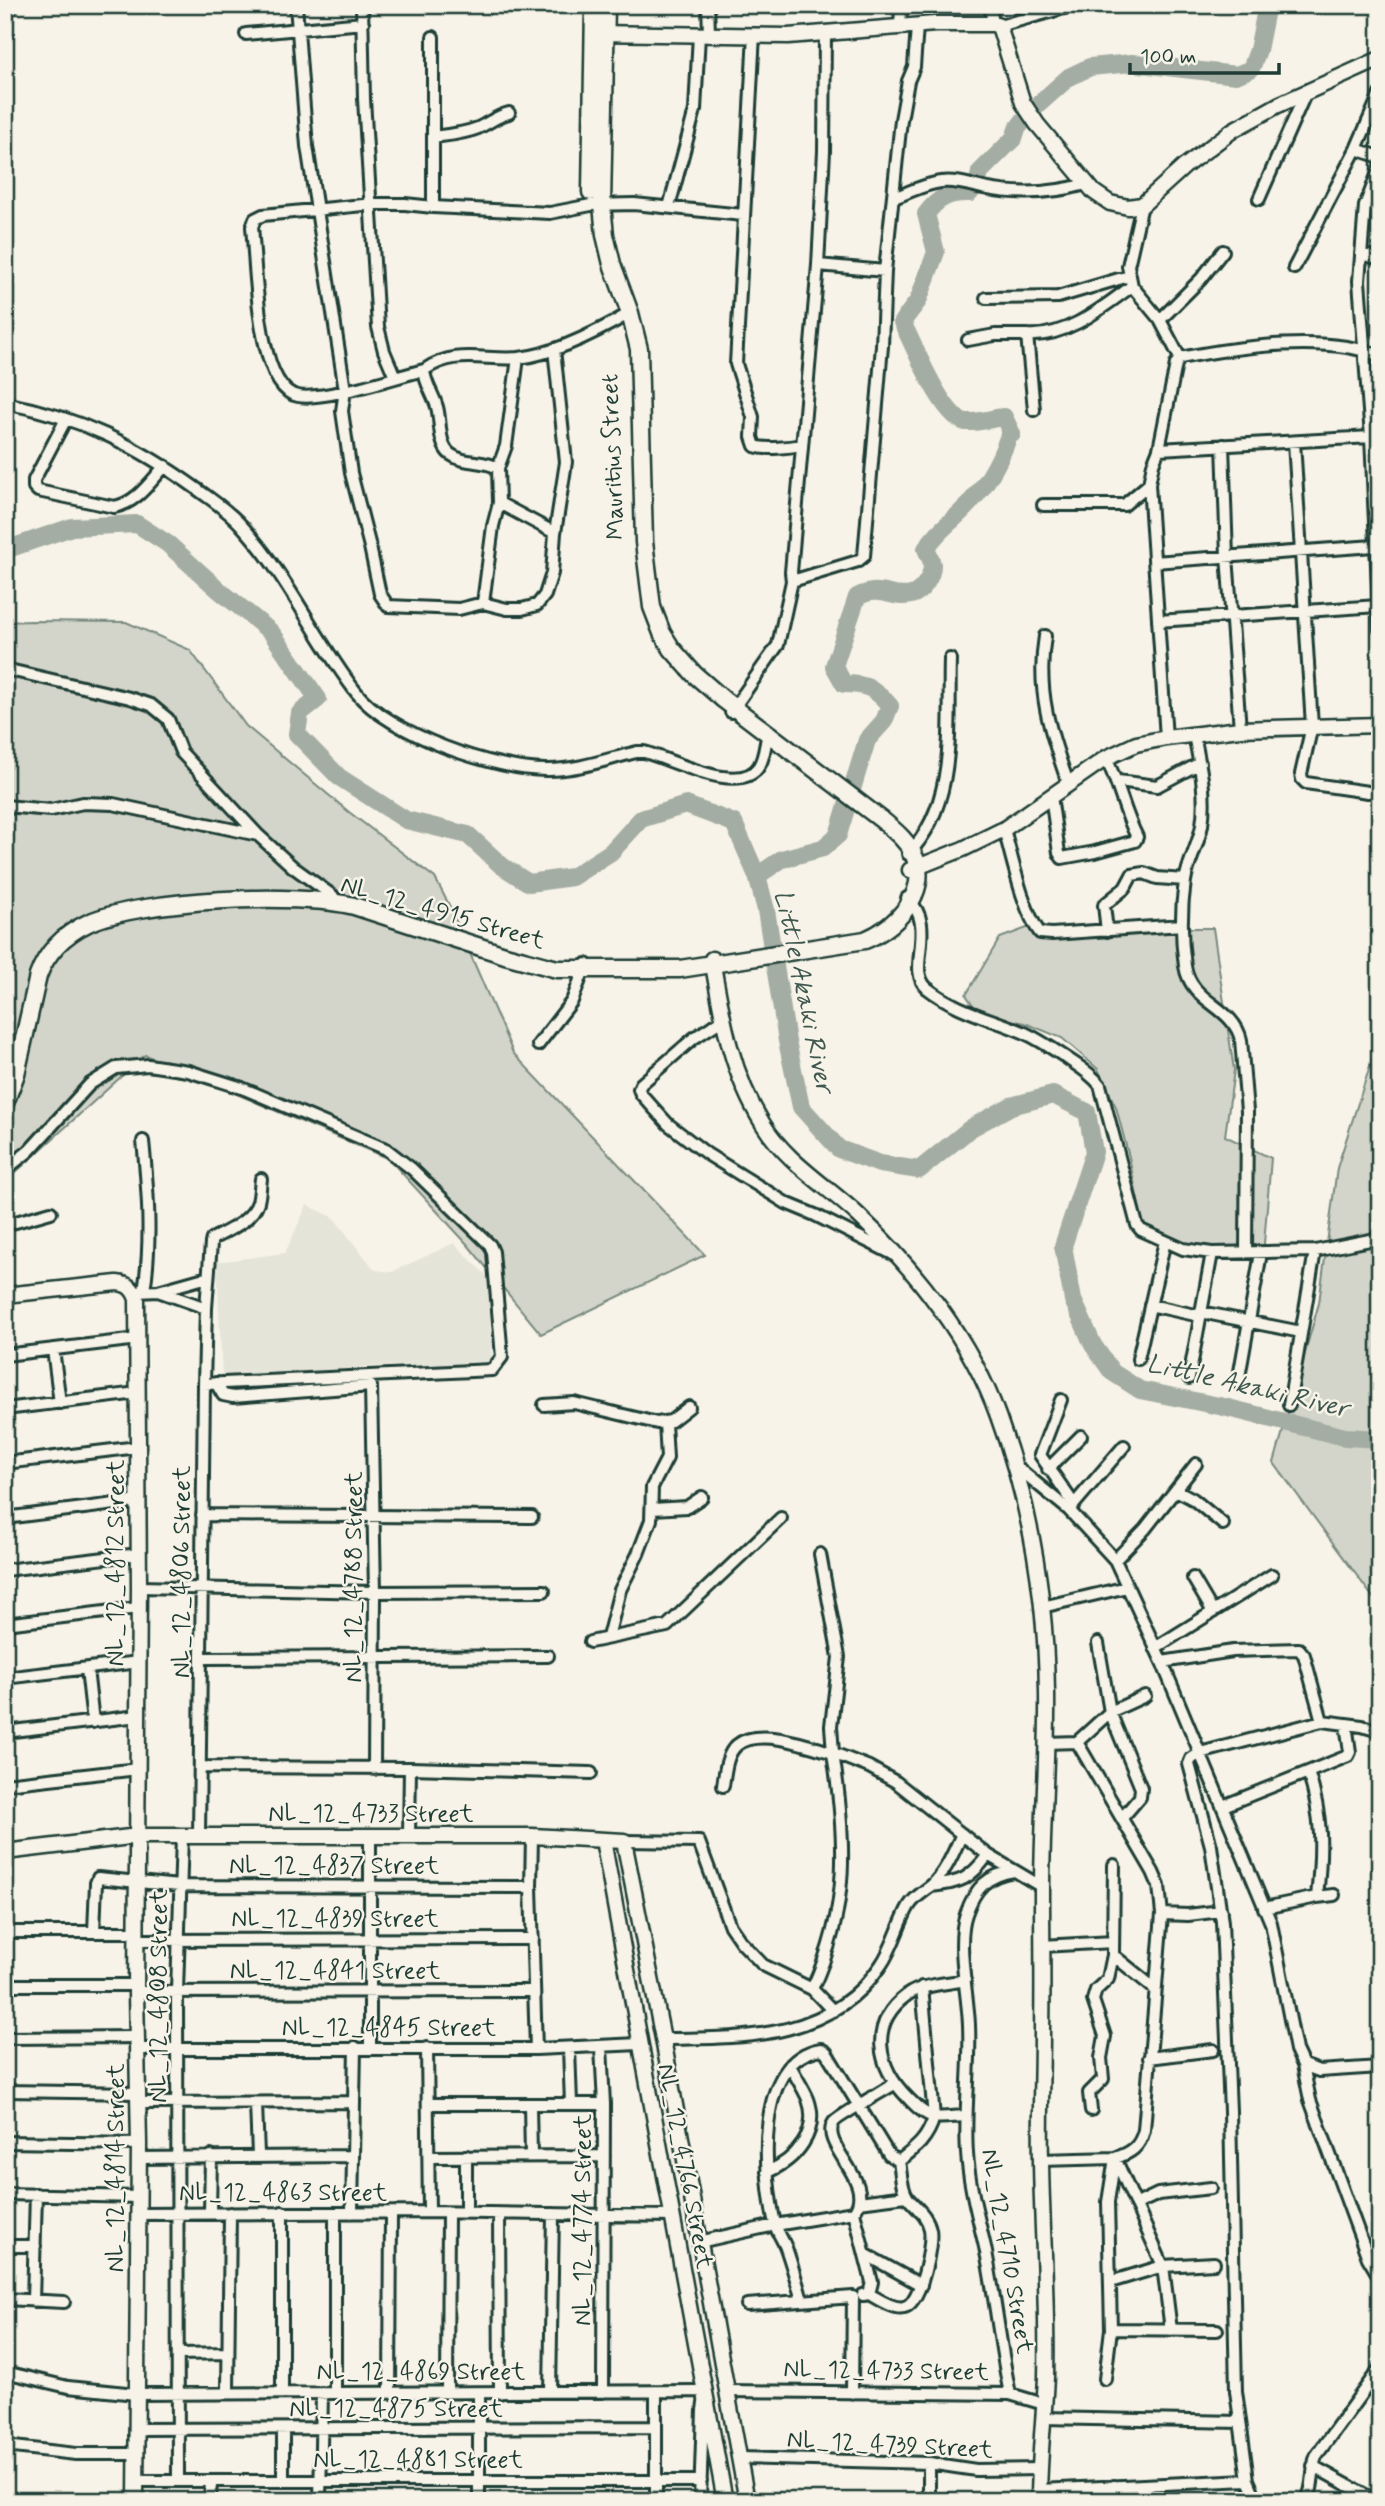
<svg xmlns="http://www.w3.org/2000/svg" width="1385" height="2506" viewBox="0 0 1385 2506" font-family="Mynerve,sans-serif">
<rect width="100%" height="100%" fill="#f7f3e8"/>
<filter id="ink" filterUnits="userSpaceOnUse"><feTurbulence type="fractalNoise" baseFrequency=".0143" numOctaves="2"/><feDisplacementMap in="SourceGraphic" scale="14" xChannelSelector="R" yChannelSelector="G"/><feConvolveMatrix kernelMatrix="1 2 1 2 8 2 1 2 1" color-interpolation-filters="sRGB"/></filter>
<g filter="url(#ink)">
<path fill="#e5e4d9" d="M307 1205 333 1217 375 1270 392 1272 454 1243 488 1277 492 1365 375 1366 222 1379 217 1262 285 1253Z"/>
<path fill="#d3d5ca" stroke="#79897f" stroke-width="2" d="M31 621 126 622 190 650 246 726 349 812 435 878 450 907 513 1053 705 1255 541 1334 468 1245 389 1159 145 1055 5 1182V622Z
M1027 928H1213L1234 1070 1225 1136 1271 1158 1263 1256 1197 1257 1145 1235 1129 1157 1116 1107 1098 1069 1062 1038 1025 1023 1000 1018 976 1009 966 995 1000 938Z
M1380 1035V1607L1274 1463 1319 1303 1337 1168Z"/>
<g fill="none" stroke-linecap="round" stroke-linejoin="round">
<path stroke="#a4ada3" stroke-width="18" d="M5 550 72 527 137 524 168 544 219 590 271 632 318 699 300 713 297 734 339 777 406 820 468 835 502 866 529 883 572 877 611 852 641 819 686 805 734 823 757 876 766 910 787 1041 801 1107 839 1149 880 1164 919 1170 971 1128 1011 1106 1053 1095 1087 1112 1094 1152 1063 1246 1073 1300 1093 1345 1112 1372 1140 1390 1224 1407 1345 1437 1380 1439
M757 876 782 859 823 848 838 835 867 740 884 721 890 706C875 688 867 684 844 684L834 666 857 597C882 584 890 600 911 595 923 592 932 576 932 565 932 560 928 554 926 549 935 534 947 525 960 513 983 491 999 465 1009 435L1012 434 1004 417C993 418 977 423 966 422 942 418 913 343 902 322L918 301 936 252 926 214C938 198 949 192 970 193L978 182 980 172 1014 138 1017 129 1031 111 1069 77 1090 67 1132 63 1236 75 1251 69 1258 50 1267 5"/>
<g stroke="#1f3d34" stroke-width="16">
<path id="street" d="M296 5 307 146 345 390 342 411 351 473 370 547 380 594 388 606 459 609 483 603 507 609H522L537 605 545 595 552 573 555 533 566 462 554 349
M362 5 364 99 378 327 384 351 395 377
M708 5 709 33
M990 5 993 24
M5 10 14 5
M999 26 1075 5
M900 28 901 5
M246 34 363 23
M754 34 736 364 753 417 752 437 755 446C765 450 791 447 802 445
M433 37V207
M433 137C448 135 463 134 478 128 489 123 497 116 509 113
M1356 149 1380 157
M1380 167 1365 206 1359 281 1371 437 1380 630
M894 198C909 192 925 184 941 182 956 180 969 185 983 188 1017 195 1054 193 1086 184
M1259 199 1306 92
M1142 205 1128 266 1132 286 1160 320 1180 358C1237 347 1326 334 1380 356
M669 207 695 110 699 34
M1361 254 1380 259
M818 265 885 271
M1294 268 1356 149 1380 94
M986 298 1058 297 1129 276
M630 313C599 331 555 354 519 358 484 361 456 348 424 370 395 377 325 401 298 396 256 389 256 262 252 227L255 219 263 215 373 204H405L433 207 550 213 591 205 634 204 743 215
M1160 320 1201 279 1223 251
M968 340 995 335H1027
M424 370C425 384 433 393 437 407 441 421 438 444 450 454 465 465 483 459 498 468
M5 403C79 417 136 445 197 489 213 501 229 511 242 526 288 576 315 639 356 692 388 734 497 771 548 770 579 770 607 759 637 752H644C669 758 741 797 759 766 765 757 765 743 768 734
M1034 410 1027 335C1066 338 1102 308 1132 286
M66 419 34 480V487L38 491 114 507C137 503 150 482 165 466
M1294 442 1312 726 1301 774 1302 779 1306 783 1368 792
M1223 445 1227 556 1240 729
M1159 449 1371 437
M499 503 555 533
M1043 505H1124L1149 484
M1154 562 1374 546
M792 581 858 561 864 556 882 346 885 271 901 120 908 81 914 67 917 26
M483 603 493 526 499 503 498 468 506 446 518 358
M1158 621 1378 606
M1045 636C1036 691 1050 732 1068 783
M5 669 130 698 151 705 168 719 181 752 258 835 293 867 333 896
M731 712 778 645 792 581 791 572 818 265 824 151 825 33
M1194 735C1200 765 1207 795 1202 825 1199 844 1188 862 1185 881 1181 908 1181 939 1185 966 1191 1004 1233 1005 1241 1040L1247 1111 1246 1252
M1166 738 1149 484 1153 464 1159 449 1176 364 1180 358
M1118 781 1157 786 1200 763
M1051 796 1059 853 1062 858 1095 852 1135 841 1137 837C1124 812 1119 784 1106 758
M5 806 51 810 83 803 113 804 258 835
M1004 829C1012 857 1023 911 1040 933L1052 934 1182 925
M908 854C958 804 948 723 950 659
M907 898C939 926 905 969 927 988 956 1011 993 1019 1025 1033 1042 1041 1056 1051 1071 1061 1082 1068 1092 1075 1100 1085L1137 1225 1141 1230 1183 1249 1212 1253 1315 1251 1380 1238
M1107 931 1104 905 1125 888 1132 875 1144 873 1157 878 1185 880
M722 1020 694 1038 641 1084 639 1089 641 1094 668 1124 707 1154 786 1203 815 1215 893 1254
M538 1045 572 1001 586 964
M143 1141C148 1191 152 1241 144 1291
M5 1170 29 1151 90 1084 116 1068 148 1065 188 1071 242 1088 386 1149 412 1169 490 1245 493 1252 502 1357 492 1370 204 1384
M5 1225 51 1212
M158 1291 208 1277
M137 1292 158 1291 206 1308
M1150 1305 1200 1316
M1201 1312 1301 1332
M53 1349 60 1403
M5 1355 138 1339
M1138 1359 1165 1241
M1189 1378 1212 1253
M216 1383 223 1395 233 1397 371 1386 375 1592 374 1769
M1238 1383 1261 1253
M1061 1400 1040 1455 1074 1504
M544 1405 574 1403 657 1423 671 1421 689 1407
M1289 1405 1315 1251
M5 1409 138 1393
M5 1463 138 1447
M1013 1464 1069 1510 1115 1560 1162 1662 1271 1923 1296 2050 1303 2065 1310 2100 1368 2258 1380 2278
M1048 1469 1081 1436
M1176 1490 1193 1499 1223 1524
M1071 1508 1124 1446
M653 1509 687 1507 702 1497
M202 1515 532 1517
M5 1518 139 1501
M1115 1560 1145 1529 1196 1464
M5 1570 139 1554
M1193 1578 1213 1612
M139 1587 375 1592 544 1591
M1042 1607 1127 1587
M5 1624 138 1608
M608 1637 620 1590 638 1554 651 1520 652 1487 667 1458 665 1423
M590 1642 667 1626 781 1518
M1098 1643 1110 1712 1141 1788 1140 1797 1122 1818
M1155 1648 1272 1575
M202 1658 548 1656
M1162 1662 1233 1651 1299 1649 1304 1655 1322 1721
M87 1669 93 1722
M5 1678 139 1662
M1346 1724 1362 1726 1379 1731
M5 1732 138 1716
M1077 1742 1110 1712 1145 1696
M201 1767 410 1768 591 1773
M1308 1772C1323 1818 1322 1849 1317 1897
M5 1784 138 1769
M723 1786C725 1773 726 1754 737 1745 758 1727 810 1746 833 1753L831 1726 839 1657 820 1554
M1223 1806 1348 1756 1350 1752 1346 1724 1322 1721 1200 1753 1191 1759 1189 1764 1211 1846 1222 1922 1230 2111 1236 2391 1248 2480 1257 2501
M199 1836 204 1384 206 1308 211 1243 212 1239C227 1231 252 1221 258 1202 260 1195 260 1186 261 1179
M409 1836 410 1768
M532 1836 531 1887 536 2049
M624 1841 699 1842 730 1926 741 1942 763 1965 812 1989 833 2011
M1114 1865 1113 1955 1155 1989
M931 1886C961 1883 970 1879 988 1855
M1264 1908 1317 1897 1334 1895
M1162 1914 1188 1915 1221 1911
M5 1932H138
M94 1932 96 1883 98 1878 179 1886 531 1887
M138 1940 533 1939
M1042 1946 1113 1942
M965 1980C946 1984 923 1984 907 1995 868 2024 877 2067 908 2098 915 2105 923 2114 934 2117 943 2119 956 2116 966 2116
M5 1985H136
M812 1989C850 1908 846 1839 833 1753L869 1767 896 1782 988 1855 1042 1887
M136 1992 533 1991
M5 2038 138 2037
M663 2039C743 2038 831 2040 881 1965 894 1946 898 1925 909 1906 915 1896 924 1892 932 1885 946 1872 954 1851 962 1834
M601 2047 604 2104 603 2392
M370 2048V1837
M427 2048 429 2212
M569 2048 571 2104
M138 2049H536L639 2044
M1149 2058 1213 2050
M1303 2065 1319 2071 1380 2067
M5 2091 138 2093
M138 2103 353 2102
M256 2104 258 2155
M428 2104H604
M530 2104 531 2156
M1091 2110 1089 2093 1103 2079 1101 2058 1105 2036 1093 2000 1096 1990 1108 1979 1113 1955
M5 2142 139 2144
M466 2156V2213
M429 2157 604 2156
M139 2158 353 2156
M1115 2158 1163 2266 1214 2263
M1041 2160 1115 2158C1131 2153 1140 2147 1144 2130L1162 1914 1159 1886 1153 1872 1077 1742 1045 1743
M899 2161C916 2148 928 2139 934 2117L922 1987
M767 2172C796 2160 820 2132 808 2099 803 2087 795 2076 790 2065
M5 2194 139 2197
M859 2202 906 2196
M1137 2204 1158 2194 1211 2188
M282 2212V2391
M854 2212 872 2282 869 2294 863 2295
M210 2213 211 2156
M335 2213V2393
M352 2213 355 2047
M138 2214 429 2212 671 2216
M499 2214 500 2393
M699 2242 775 2225 854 2212C877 2181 818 2145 834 2122 837 2117 885 2090 894 2084
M5 2246H35
M865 2254 921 2285
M1110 2282 1163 2266 1171 2330
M5 2299 64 2302
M802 2300C797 2283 792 2265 786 2248 783 2240 777 2232 775 2224 764 2176 753 2060 821 2049L826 2052 889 2155 899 2161C901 2172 901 2189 908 2198 916 2208 927 2215 930 2229 933 2244 921 2304 904 2307 894 2310 878 2299 869 2294
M33 2301 36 2194
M747 2305 853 2297 852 2393
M1111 2329 1217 2330
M179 2354 228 2353
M5 2372 68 2387 136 2394 706 2391 703 2410 700 2501
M1105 2379 1111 2329 1108 2202 1115 2158
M228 2391 230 2213
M726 2391 1010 2394 1044 2404
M550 2392 553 2214
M656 2392V2501
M390 2393 391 2213
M447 2393 448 2213
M479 2393V2501
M1010 2394C1000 2345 995 2296 985 2247 978 2216 969 2185 967 2153 964 2110 971 2068 969 2025 968 1994 956 1943 966 1914 975 1888 987 1875 1014 1871
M1043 2418 1240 2422
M136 2429 656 2427
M5 2446 76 2454H136
M739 2458 929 2463 976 2470 1040 2469
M1313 2466 1376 2501
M283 2480V2429
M136 2481H701
M178 2481 177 1991 182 1836
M1114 2486 1116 2501
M1039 2490 1248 2480
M210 2501 211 2481
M320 2501 322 2393
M929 2501V2463
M1306 2501C1315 2487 1311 2471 1316 2456L1380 2368"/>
</g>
<g stroke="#1f3d34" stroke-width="19">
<path id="secondary" d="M595 33 788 36 935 24H993L999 26 1023 103 1037 124 1094 192 1110 203 1128 207 1142 205 1185 166 1233 130 1278 105 1380 59
M910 870 963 849 1004 829 1106 758 1136 744 1166 738 1240 729 1380 725
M712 959C722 1017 731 1073 763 1124 786 1162 826 1185 858 1215 916 1270 971 1340 998 1416 1030 1503 1046 1599 1047 1692 1048 1757 1042 1824 1042 1890 1042 1937 1043 1983 1042 2030 1042 2074 1040 2118 1041 2162 1042 2234 1048 2305 1046 2377 1044 2418 1039 2459 1039 2501
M5 1295 117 1283C128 1284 133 1288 137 1299L139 1587 136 1992 139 2144 136 2501
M603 1840 725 2501
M5 1852 138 1836H532L624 1841 663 2039 747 2501"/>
</g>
<g stroke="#1f3d34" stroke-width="21">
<path id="primary" d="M591 192 594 5
M5 1103 16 1074 38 976C47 951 65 934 88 923 142 899 297 892 354 906L505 955 557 969H680L865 940C894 929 930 893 915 858 909 842 895 831 882 820L724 700 694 674 672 649 662 633 652 607 644 542 639 349 630 313 612 264 605 235 602 205 606 5"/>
</g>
<use href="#street" stroke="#f7f3e8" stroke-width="10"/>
<use href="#secondary" stroke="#f7f3e8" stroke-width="14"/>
<use href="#primary" stroke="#f7f3e8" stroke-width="16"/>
</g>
</g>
<g text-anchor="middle" stroke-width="5" stroke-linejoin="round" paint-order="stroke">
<g font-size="24" fill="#1f3d34" stroke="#f7f3e8">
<text transform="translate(612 457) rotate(-92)" y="8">Mauritius Street</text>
<text transform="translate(443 912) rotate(16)" y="8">NL_12_4915 Street</text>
<text transform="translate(115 1563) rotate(-90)" y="8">NL_12_4812 Street</text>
<text transform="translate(181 1572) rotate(-90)" y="8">NL_12_4806 Street</text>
<text transform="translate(353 1577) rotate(-90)" y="8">NL_12_4788 Street</text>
<text x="371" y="1821">NL_12_4733 Street</text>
<text x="334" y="1873">NL_12_4837 Street</text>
<text x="335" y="1926">NL_12_4839 Street</text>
<text x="335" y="1978">NL_12_4841 Street</text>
<text transform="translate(158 1996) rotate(-90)" y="8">NL_12_4808 Street</text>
<text x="389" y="2035">NL_12_4845 Street</text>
<text transform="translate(686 2166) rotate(79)" y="8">NL_12_4766 Street</text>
<text transform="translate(115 2168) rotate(-90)" y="8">NL_12_4814 Street</text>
<text x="283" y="2200">NL_12_4863 Street</text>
<text transform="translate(582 2220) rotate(-90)" y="8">NL_12_4774 Street</text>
<text transform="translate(1008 2251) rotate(80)" y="8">NL_12_4710 Street</text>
<text transform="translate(886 2370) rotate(1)" y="8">NL_12_4733 Street</text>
<text x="421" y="2379">NL_12_4869 Street</text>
<text x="396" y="2416">NL_12_4875 Street</text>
<text transform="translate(890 2444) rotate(3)" y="8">NL_12_4739 Street</text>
<text x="418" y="2467">NL_12_4881 Street</text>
</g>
<g font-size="26" font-style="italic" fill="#405950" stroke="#f7f3e8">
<text transform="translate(805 991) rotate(78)" y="9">Little Akaki River</text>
<text transform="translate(1248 1385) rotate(13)" y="9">Little Akaki River</text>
</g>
</g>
<rect width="1385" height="2506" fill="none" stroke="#f7f3e8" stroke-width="28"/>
<rect x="14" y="14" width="1357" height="2478" fill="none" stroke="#1f3d34" stroke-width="2.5" filter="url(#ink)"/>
<path d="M1130 63v10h149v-10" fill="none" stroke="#1f3d34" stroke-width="3.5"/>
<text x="1140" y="63" font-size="21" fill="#1f3d34" stroke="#f7f3e8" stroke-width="5" paint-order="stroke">100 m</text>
</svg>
